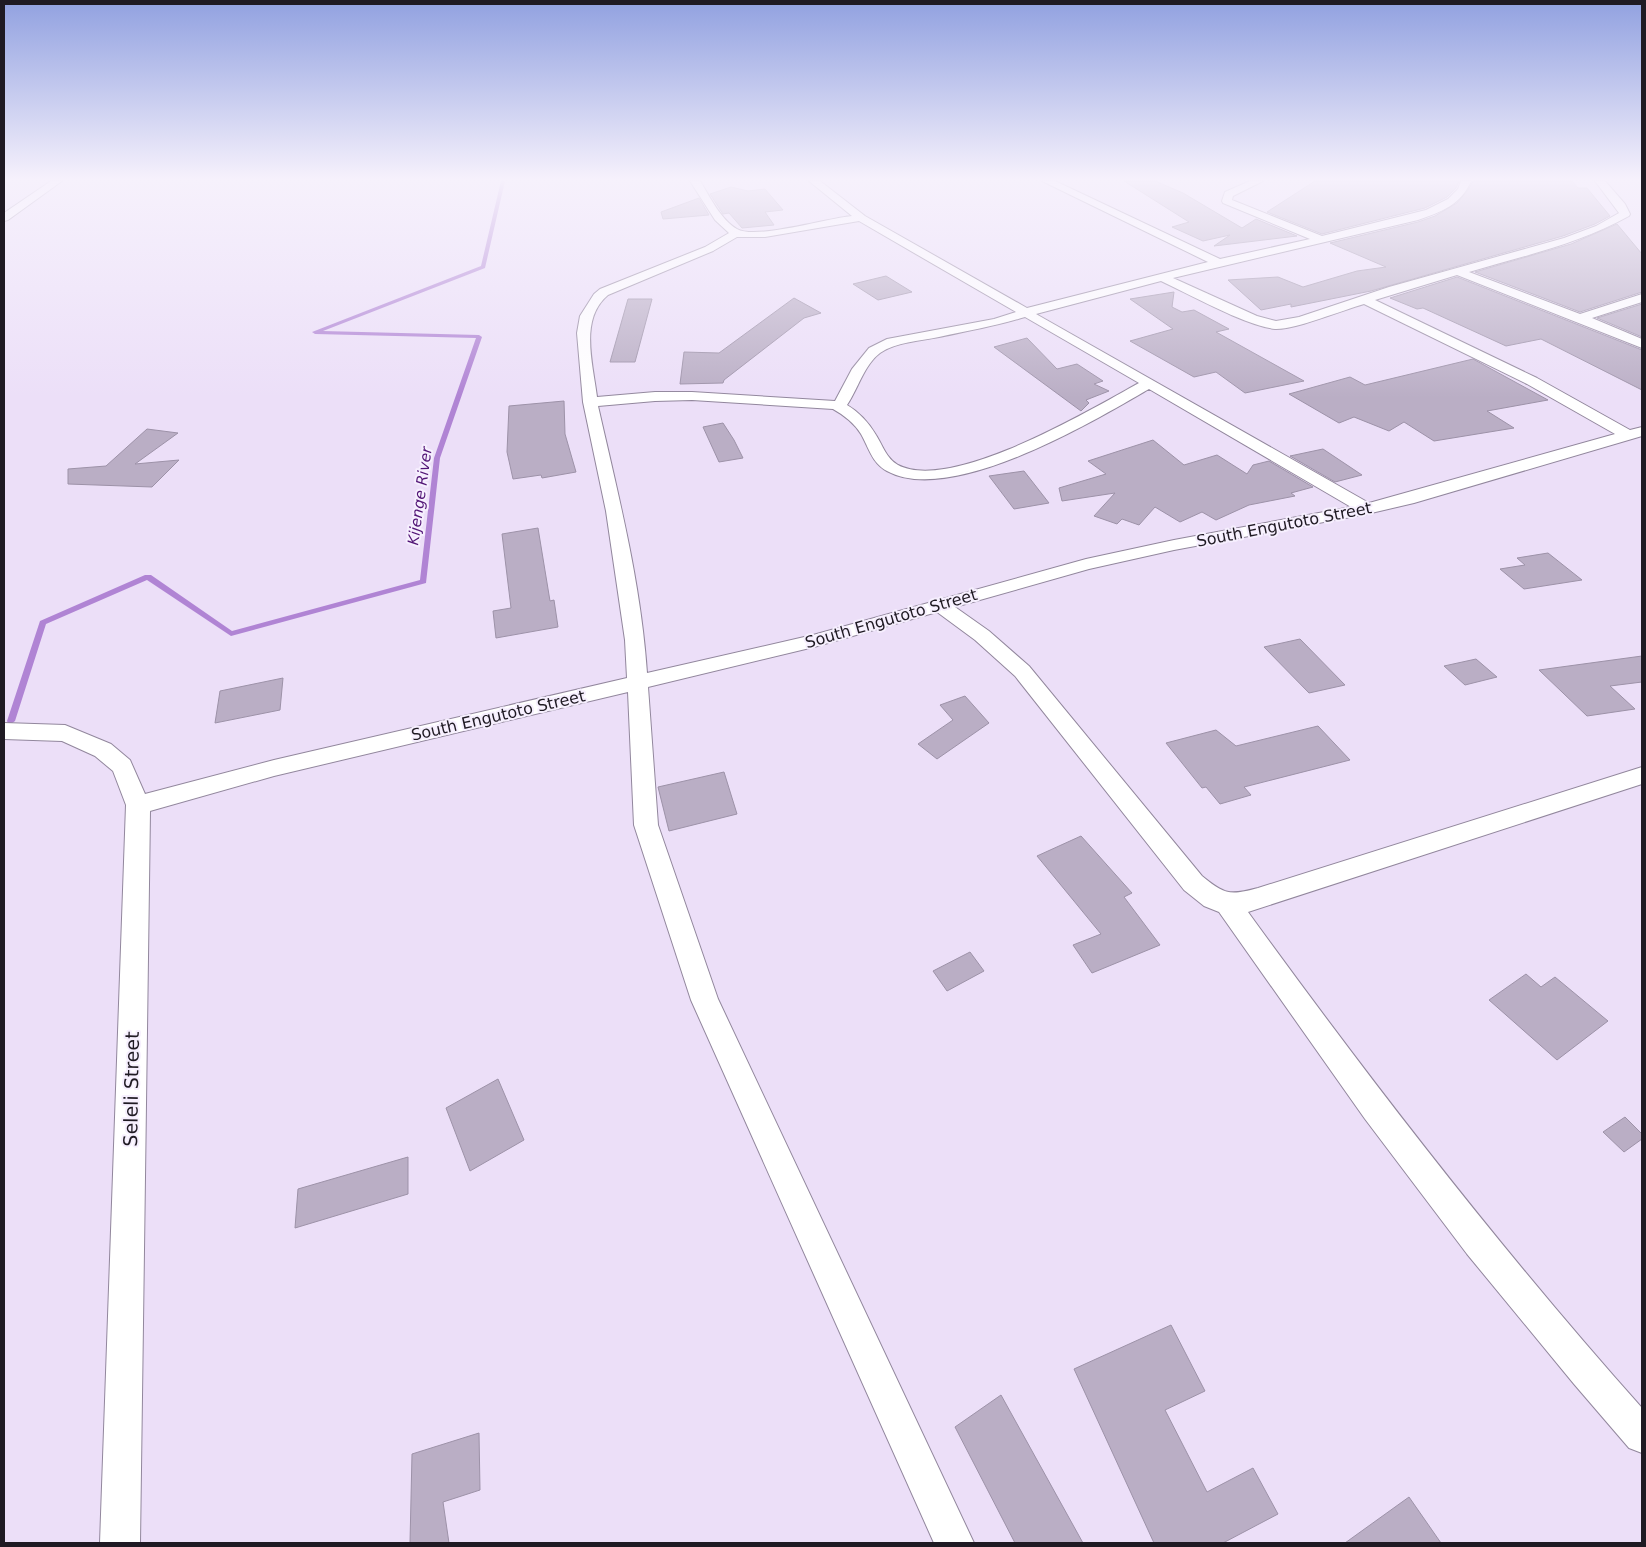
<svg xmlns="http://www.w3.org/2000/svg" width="1646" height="1547" viewBox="0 0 1646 1547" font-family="'DejaVu Sans',sans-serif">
<rect width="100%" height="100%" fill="#ecdff8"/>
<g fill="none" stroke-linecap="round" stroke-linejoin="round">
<path fill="#b084d4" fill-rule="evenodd" d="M501 181H505L485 268 323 331 479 335 482 337 440 458 426 583 231 636 147 580 46 624 15 721 11 724 8 723 7 721 40 621 145 575H151L232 631 420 580 434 458 476 338 315 334 312 332 481 266Z"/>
</g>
<path fill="#baaec5" stroke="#9d92a8" d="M1124 181H1155L1183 193 1242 228 1256 219 1297 236 1214 246 1230 235 1203 241 1172 227 1189 222Z
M1315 181H1459L1456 188 1447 197 1425 208 1322 234 1267 212Z
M1473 181H1572L1578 188H1587L1610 216 1595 224 1563 236 1371 291 1291 307V304L1261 310 1228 280 1278 277 1303 287 1357 271 1386 267 1330 243 1418 222 1435 216 1457 203 1468 190Z
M731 187 748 191 765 189 783 210 765 212 774 225 742 228 729 213 723 214 710 194Z
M699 198 709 215 663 219 661 212Z
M1617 224 1642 254V292L1580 312 1475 272 1571 244Z
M886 276 912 292 878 300 853 284Z
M1457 277 1642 350V390L1541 339 1506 346 1423 308 1417 309 1390 298Z
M1174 292 1172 307 1182 312 1194 310 1229 329 1216 332 1304 381 1245 393 1216 372 1194 377 1130 341 1173 329 1130 299Z
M794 298 821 313 804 318 724 380 723 383 680 384 684 352 719 353Z
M628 299H652L635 362H610Z
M1642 304V337L1597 318Z
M1027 338 1057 369 1077 364 1103 381 1094 384 1109 391 1086 400 1089 403 1081 411 994 347Z
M1473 359 1548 400 1487 411 1514 428 1434 441 1404 422 1389 431 1354 417 1339 423 1289 394 1350 377 1365 385Z
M564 401 565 434 576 472 542 478 541 475 513 479 507 452 509 406Z
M723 423 734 440 743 458 719 462 703 427Z
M147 429 178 433 135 464 179 460 152 487 68 484V469L106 466Z
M1153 440 1184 465 1217 455 1247 474 1253 465 1269 461 1313 487 1291 493 1295 496 1249 505 1216 520 1202 512 1180 522 1155 507 1139 525 1122 519 1117 524 1094 516 1115 493 1062 501 1059 488 1106 474 1088 461Z
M1323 449 1362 475 1335 482 1290 456Z
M1024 471 1049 503 1014 509 989 476Z
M538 528 550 601 554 600 558 627 496 638 493 611 511 608 502 534Z
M1548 553 1582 580 1524 589 1500 569 1525 565 1517 558Z
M1300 639 1345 685 1309 693 1264 647Z
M1642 656V682L1610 686 1635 709 1587 716 1539 670Z
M1476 659 1497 677 1465 685 1444 666Z
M283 678 280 710 215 723 220 691Z
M965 696 989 723 937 759 918 744 953 720 940 705Z
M1318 726 1350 760 1244 787 1251 795 1220 804 1206 787 1202 788 1166 743 1216 730 1236 746Z
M724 772 737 814 669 831 658 787Z
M1081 836 1132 893 1124 897 1160 945 1092 973 1073 945 1101 934 1037 856Z
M970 952 984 971 947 991 933 971Z
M1526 974 1541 987 1555 977 1608 1021 1557 1060 1489 1000Z
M498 1079 524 1140 470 1171 446 1108Z
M1625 1117 1642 1134V1139L1624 1152 1603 1132Z
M408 1157V1194L295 1228 298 1189Z
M1171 1325 1205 1391 1165 1410 1207 1492 1253 1468 1278 1514 1223 1543H1154L1074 1369Z
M1001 1395 1083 1543H1015L955 1427Z
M479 1433 480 1490 443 1502 449 1543H410L412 1454Z
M1409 1497 1441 1543H1345Z"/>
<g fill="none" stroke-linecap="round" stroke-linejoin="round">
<g stroke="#92879d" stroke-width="2">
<path id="street" d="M51 181H62L8 220 4 221V213Z
M690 181H700C710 197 721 220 737 229 756 240 828 218 852 216L809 181H820L865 216 1027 308 1208 262 1042 181H1055L1220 259 1310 239 1223 203 1222 201 1225 192 1250 181H1263L1233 196 1232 200 1322 236 1426 210 1448 199 1458 189 1461 181H1471C1461 205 1441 212 1418 220L1173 278 1257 316 1276 321 1299 317 1389 287 1564 238 1596 226 1619 213 1595 181H1605L1625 204 1630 214 1629 216C1579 244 1523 256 1469 272L1580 314 1642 294V302L1592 318 1642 339V348L1457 275 1375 300 1537 378 1630 430 1642 427V436L1414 503 1367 514 1174 550 1089 569 955 607 989 631 1029 666 1202 876C1224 894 1229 896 1258 888L1642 767V784L1248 912C1372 1083 1501 1250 1642 1408V1453L1629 1448 1574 1384 1467 1254 1365 1119 1219 912 1204 906 1184 890 1015 676 975 640 937 612 814 647 648 687 658 825 718 999 974 1543H934L691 1000 634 825 628 692 274 776 150 811 140 1543H100L126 805 113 771 95 756 62 741 4 739V723L65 725 111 744 130 760 145 794 274 760 627 678 625 640 606 511 583 402 577 333 580 316 594 294 600 289 705 247 729 233 715 220ZM859 221 1016 312 994 319 887 339 869 348 852 369 835 401 692 392H655L597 397C593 364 579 319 608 295L713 251 737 237H765ZM1161 281C1191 295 1244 325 1275 329 1294 330 1343 310 1364 304L1527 384 1615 434 1369 503 1036 314ZM1025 317 1139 383C1090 410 951 493 898 465 886 458 883 446 876 435 869 423 859 412 847 405 858 389 864 365 880 353 896 342 919 341 939 337 968 331 996 326 1025 317ZM1149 389 1351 507 1174 540 1086 559 813 635 647 673C641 583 618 494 598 406L655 401 692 400 833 409C844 415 855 424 861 434 869 448 872 463 887 471 951 506 1092 422 1149 389Z"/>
</g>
<use href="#street" fill="#fff" fill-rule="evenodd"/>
</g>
<linearGradient id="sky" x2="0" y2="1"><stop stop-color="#91a1e0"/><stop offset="0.45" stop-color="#f6f1fc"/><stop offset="1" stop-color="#f6f1fc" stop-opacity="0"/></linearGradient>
<rect width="1646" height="398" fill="url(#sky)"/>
<g text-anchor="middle" stroke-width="4" stroke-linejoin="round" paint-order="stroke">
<g font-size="15" font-style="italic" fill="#511475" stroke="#f6effe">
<text transform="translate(420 496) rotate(-82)" y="5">Kijenge River</text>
</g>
<g font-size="16" fill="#1f1a23" stroke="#f6effe">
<text transform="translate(1284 524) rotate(-11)" y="6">South Engutoto Street</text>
<text transform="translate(891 618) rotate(-16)" y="6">South Engutoto Street</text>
<text transform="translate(498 715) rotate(-13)" y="6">South Engutoto Street</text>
</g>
<g font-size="19" fill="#1f1a23" stroke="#f6effe">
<text transform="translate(131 1089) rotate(-89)" y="7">Seleli Street</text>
</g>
</g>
<rect width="1646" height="1547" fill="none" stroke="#1f1a23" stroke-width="10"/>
</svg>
